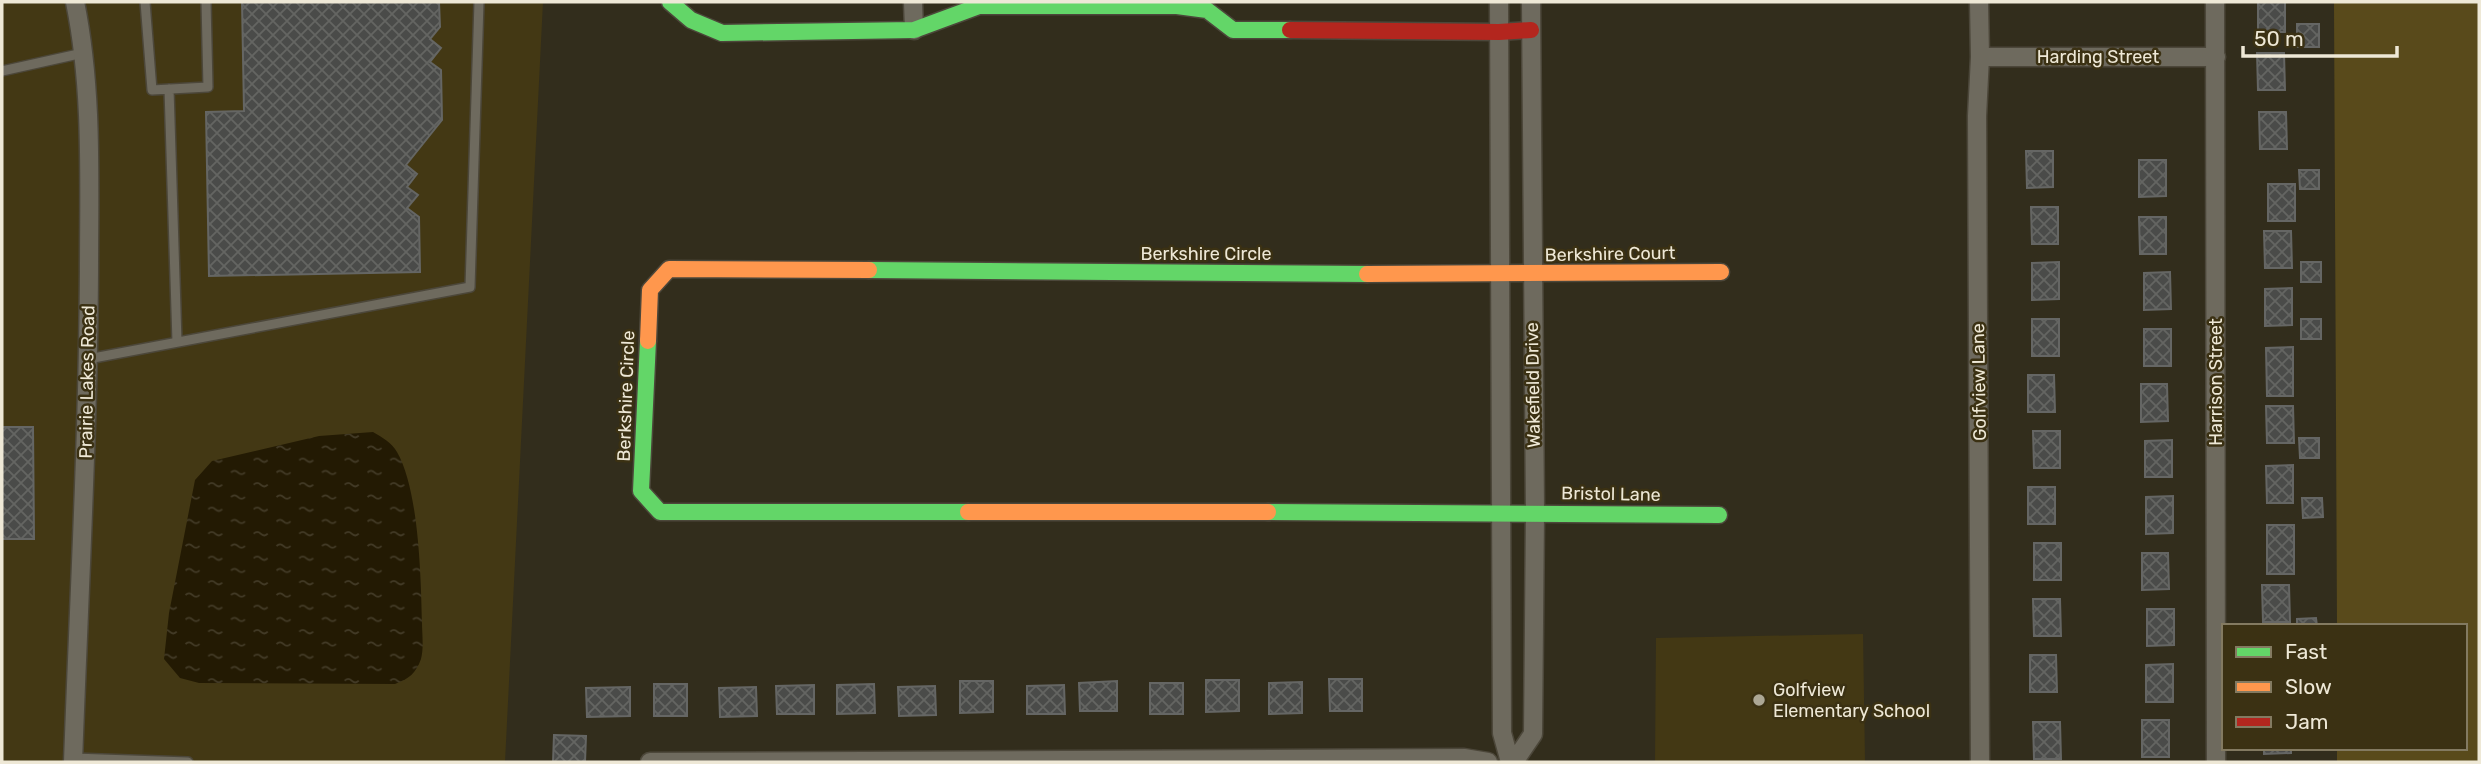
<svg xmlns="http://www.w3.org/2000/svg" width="2481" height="764" viewBox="0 0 2481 764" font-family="Rubik,sans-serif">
<defs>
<pattern id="water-ripples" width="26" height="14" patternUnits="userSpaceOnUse" patternTransform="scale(1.75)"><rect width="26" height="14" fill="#231a03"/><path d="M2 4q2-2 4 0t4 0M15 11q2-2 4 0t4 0" fill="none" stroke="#433b27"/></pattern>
<pattern id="building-cross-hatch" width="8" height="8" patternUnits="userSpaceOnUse" patternTransform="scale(1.75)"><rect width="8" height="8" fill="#4a4b49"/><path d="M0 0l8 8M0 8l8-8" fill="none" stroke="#646562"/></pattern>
</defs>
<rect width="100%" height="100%" fill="#322d1c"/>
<path fill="#433814" d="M2 2H543L505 762H2Z
M1863 634 1865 762H1655L1656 638Z"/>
<path fill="#594a1b" d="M2334 2H2479V762H2337V748H2465V626H2337Z"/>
<path fill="url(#water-ripples)" d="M373 432C382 437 392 443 397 452 419 490 421 578 422 622 422 633 424 648 421 659 416 673 409 679 395 684L199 683 180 678 164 659 169 613 195 480 212 461 319 436Z"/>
<path fill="url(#building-cross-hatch)" stroke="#656664" stroke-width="2" d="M242 2H439L440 27 430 39 441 48 430 62 441 70 442 120 406 165 417 174 407 187 418 195 407 208 419 217 420 272 209 276 206 112 244 111Z
M2258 2H2285V32H2258Z
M2297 24H2319V47H2297Z
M2257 53H2284L2285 90H2258Z
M2259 112H2286L2287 149H2260Z
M2026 151H2053V187L2027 188Z
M2139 160H2166V196L2139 197Z
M2299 170H2319V189H2300Z
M2268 184H2295V221H2268Z
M2031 207H2058V244H2032Z
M2139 217H2166V254H2140Z
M2264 231H2291L2292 268H2265Z
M2059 262V299L2032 300V263Z
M2301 262H2321V282H2301Z
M2170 272 2171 309 2144 310V273Z
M2292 288V325L2265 326V289Z
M2032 319H2059V356H2032Z
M2301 319H2321V339H2301Z
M2144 329H2171V366H2144Z
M2293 347V396H2267L2266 348Z
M2028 375H2054L2055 412H2028Z
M2141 384H2167L2168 421 2141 422Z
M2266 406H2293L2294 443H2267Z
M2 427H33L34 539H2Z
M2033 431H2060V468H2034Z
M2299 438H2319V458H2300Z
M2172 440V477H2145V441Z
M2293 465V503H2267L2266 466Z
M2028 487H2055V524H2028Z
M2173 496V533L2146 534V497Z
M2302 498H2322L2323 517 2303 518Z
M2267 525H2294V574H2267Z
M2034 543H2061V580H2034Z
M2142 553H2168L2169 589 2142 590Z
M2262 585H2289L2290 622H2263Z
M2033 599H2060L2061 636H2034Z
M2147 609H2174V645L2147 646Z
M2316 618 2317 626H2297V619Z
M2030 655H2056L2057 692H2030Z
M2173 664V702H2146V665Z
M1329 679H1362V711H1330Z
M1206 680H1239V711L1206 712Z
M960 681H993V712L960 713Z
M1117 681V711H1080L1079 683Z
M1302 682V713L1269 714V683Z
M1150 683H1183V714H1150Z
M654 684H687V716H654Z
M874 684 875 713 837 714V685Z
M814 685V714H777L776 686Z
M1064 685 1065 714H1027V686Z
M935 686 936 715 899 716 898 687Z
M630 687V716L587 717 586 688Z
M756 687 757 716 720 717 719 688Z
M2142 720H2169V757H2142Z
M2033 722H2060L2061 759H2034Z
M554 735 586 736 585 762H553Z
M2264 748H2291V753L2264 754Z"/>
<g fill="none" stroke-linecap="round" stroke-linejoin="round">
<g stroke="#4c473a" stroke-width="12">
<path id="lane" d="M145 2 152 90 208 87 206 2
M2 71 83 53
M169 89 177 342
M88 359 470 287 479 2
M73 758 188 762"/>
</g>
<g stroke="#4c473a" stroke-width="21">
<path id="street" d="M913 2 914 30
M1499 2 1502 733 1510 762
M1979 2 1980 57 1977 116 1980 762
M2215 2 2216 762
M1980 57H2216
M73 762C79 598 88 435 89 271 89 181 93 90 75 2
M650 762 1464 758 1488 762
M1514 762 1533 734 1535 513 1531 2"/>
</g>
<g stroke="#4c473a" stroke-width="19">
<path id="fast" d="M670 2 691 20 722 33 914 30 979 6H1177L1207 10 1233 30H1290
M869 270 1367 274
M648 341 641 491 660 512H968
M1268 512 1719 515"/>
</g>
<g stroke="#4c473a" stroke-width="19">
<path id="slow" d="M1367 274 1721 272
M648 341 650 290 669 269 869 270
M968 512H1268"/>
</g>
<g stroke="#4c473a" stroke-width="19">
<path id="jam" d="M1290 30 1499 32 1531 30"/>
</g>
<use href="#lane" stroke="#6e6a5e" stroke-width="9"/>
<use href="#street" stroke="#6e6a5e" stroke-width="18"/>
<use href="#fast" stroke="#63d668" stroke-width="16"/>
<use href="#slow" stroke="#ff974d" stroke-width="16"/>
<use href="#jam" stroke="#b3261e" stroke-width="16"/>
</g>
<circle fill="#aca795" stroke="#3b3113" stroke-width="2.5" cx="1759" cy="700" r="7"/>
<g text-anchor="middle" stroke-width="5" stroke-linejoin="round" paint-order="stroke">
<g font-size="18" fill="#eee8d6" stroke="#3b3113">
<text x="2098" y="63">Harding Street</text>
<text x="1206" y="260">Berkshire Circle</text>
<text transform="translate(1610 254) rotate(-1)" y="6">Berkshire Court</text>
<text transform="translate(87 382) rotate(-89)" y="6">Prairie Lakes Road</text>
<text transform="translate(1979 382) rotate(-91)" y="6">Golfview Lane</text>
<text transform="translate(2216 382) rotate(-90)" y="6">Harrison Street</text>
<text transform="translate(1533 385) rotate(-91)" y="6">Wakefield Drive</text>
<text transform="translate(626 396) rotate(-88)" y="6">Berkshire Circle</text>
<text transform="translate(1611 494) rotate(1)" y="6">Bristol Lane</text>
</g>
<g font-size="18" fill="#eee8d6" stroke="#3b3113" text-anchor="start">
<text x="1773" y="696">Golfview<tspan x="1773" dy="21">Elementary School</tspan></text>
</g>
</g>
<rect width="2481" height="764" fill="none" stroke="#eee8d6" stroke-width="7"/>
<rect x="2222" y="624" width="245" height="126" fill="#3b3113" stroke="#837a61" stroke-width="2"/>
<rect x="2236" y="647" width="35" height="10" fill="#63d668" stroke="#837a61" stroke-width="2"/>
<text x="2285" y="659" font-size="21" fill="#eee8d6">Fast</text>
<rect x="2236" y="682" width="35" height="10" fill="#ff974d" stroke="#837a61" stroke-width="2"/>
<text x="2285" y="694" font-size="21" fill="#eee8d6">Slow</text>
<rect x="2236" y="717" width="35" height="10" fill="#b3261e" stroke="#837a61" stroke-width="2"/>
<text x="2285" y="729" font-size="21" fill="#eee8d6">Jam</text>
<path d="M2243 46v10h154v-10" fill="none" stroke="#eee8d6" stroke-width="3.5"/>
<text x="2254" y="46" font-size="21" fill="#eee8d6" stroke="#3b3113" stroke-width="5" paint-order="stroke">50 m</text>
</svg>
